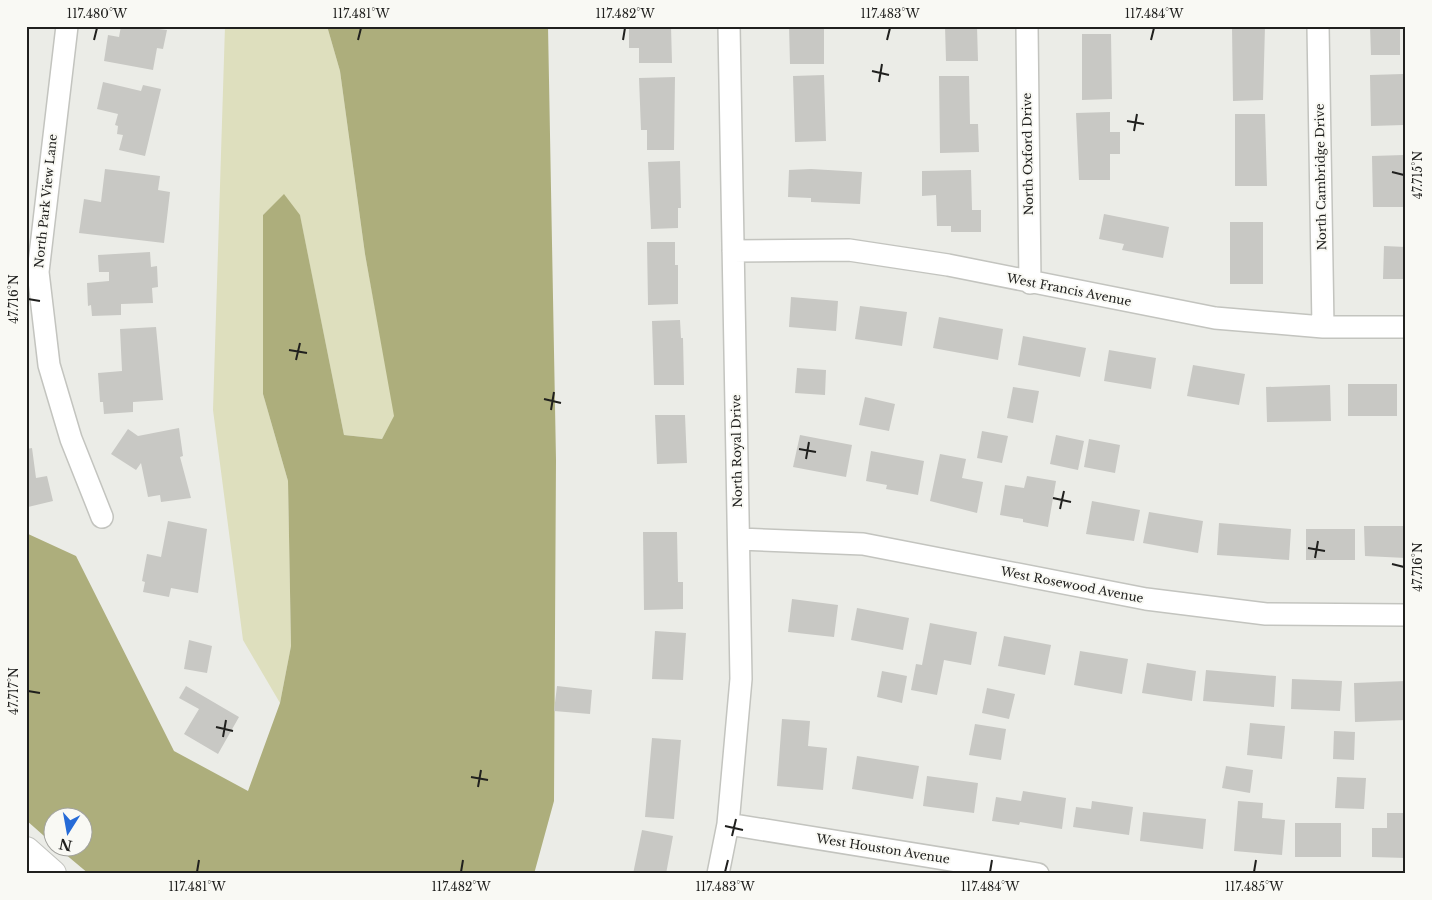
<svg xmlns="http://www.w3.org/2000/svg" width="1432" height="900" viewBox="0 0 1432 900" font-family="'Libre Baskerville',serif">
<rect width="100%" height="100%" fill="#ebece7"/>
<path fill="#dedfbe" d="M225 26H327L340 71 365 254 395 416 382 439 344 435 300 216 284 195 263 215V394L288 481 291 646 280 703 243 640 213 410Z"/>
<path fill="#adae7c" d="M327 26H548L556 460 554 801 534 874H89L58 848H82V818H52V843L26 820V533L76 556 174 751 248 791 280 703 291 646 288 481 263 394V215L284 194 300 215 344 435 382 439 394 416 365 254 340 71Z"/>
<path fill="#c8c8c4" d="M121 26H160L159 29 167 30 163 49 157 48 153 70 104 61 108 35 119 37Z
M629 26H671L672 63H639V48H629Z
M789 26H824V64H790Z
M945 26H977L978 61H946Z
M1265 26 1263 100 1233 101 1232 27Z
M1370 26H1400V55H1371Z
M1082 34H1111L1112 99 1082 100Z
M1403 74 1404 125 1371 126 1370 75Z
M824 75 826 141 795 142 793 76Z
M939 76H969L970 124H978L979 152 940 153Z
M675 77 674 150H647V130H641L639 78Z
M103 82 141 91 143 85 161 89 145 156 119 150 123 135 117 134 118 126 115 125 118 114 97 109Z
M1110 112V132H1120V154H1110V180H1079L1076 113Z
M1235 114H1265L1267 186H1235Z
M1404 155 1406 207H1373L1372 156Z
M680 161 681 208H678V228L651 229 648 162Z
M105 169 160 176 158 190 170 192 164 243 79 233 84 199 101 202Z
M811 169 862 172 860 204 811 202V198L788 197 789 170Z
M971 170 972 210H981V232H951V226H937L936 195 922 196V171Z
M1104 214 1169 227 1163 258 1122 250 1124 244 1099 239Z
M1230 222H1263V284H1230Z
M647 242H675V265H678V304L648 305Z
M1384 246 1406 247V279H1383Z
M150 252 151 267 157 266 158 287 152 288 153 303 121 304V315L92 316 91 305 88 306 87 283 109 281V272H99L98 255Z
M791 297 838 301 836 331 789 327Z
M860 306 907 312 902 346 855 339Z
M939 317 1003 329 998 360 933 348Z
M680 320 681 338H683L684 385H654L652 321Z
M156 327 163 400 133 402V412L104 414 103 402H100L98 373 122 371 120 329Z
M1023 336 1086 348 1080 377 1018 365Z
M1109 350 1156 358 1151 389 1104 381Z
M1193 365 1245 374 1239 405 1187 396Z
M797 368 826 370 825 395 795 393Z
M1348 384H1397V416H1348Z
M1330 385 1331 421 1267 422 1266 387Z
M1013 387 1039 391 1033 423 1007 418Z
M865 397 895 404 889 431 859 425Z
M655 415H685L687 463 657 464Z
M179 428 183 456 180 457 191 498 161 502 160 495 148 497 141 463 136 470 111 454 128 429 138 436Z
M982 431 1008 436 1002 463 977 458Z
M800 435 852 445 846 477 793 467Z
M1056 435 1084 441 1078 470 1050 464Z
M1089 439 1120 445 1115 473 1084 467Z
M32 448 36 478 47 476 53 501 28 507 26 449Z
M871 451 924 461 918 495 886 489 887 485 866 481Z
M940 454 966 459 962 478 983 482 977 513 930 501Z
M1027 476 1056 481 1048 527 1023 522V519L1000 515 1005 485 1024 488Z
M1092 501 1140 510 1134 541 1086 534Z
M1149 512 1203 521 1198 553 1143 543Z
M168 521 207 529 198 593 171 588 169 597 143 592 145 582 142 581 147 554 161 557Z
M1219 523 1291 529 1289 560 1217 555Z
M1364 526H1406V558L1365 556Z
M1306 529H1355V560H1306Z
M643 532H677L678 582H683V609L644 610Z
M792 599 838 605 834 637 788 632Z
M857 608 909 618 903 650 851 640Z
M930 623 977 632 971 665 944 660 937 695 911 690 916 664 922 665Z
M655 631 686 633 683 680 652 679Z
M1004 636 1051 645 1045 675 998 666Z
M189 640 212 646 207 673 184 669Z
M1080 651 1128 659 1122 694 1074 685Z
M1147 663 1196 671 1192 701 1142 693Z
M1206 670 1276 676 1274 707 1203 701Z
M882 671 907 676 902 703 877 697Z
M1292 679 1342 681 1340 711 1291 709Z
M1406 681V720L1355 722 1354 683Z
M186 686 239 717 218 754 184 734 199 709 179 698Z
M557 686 592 690 590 714 554 711Z
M987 688 1015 694 1009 719 982 713Z
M782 719 810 721 808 746 827 748 823 790 777 786Z
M1250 723 1285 726 1282 759 1247 755Z
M975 724 1006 729 1001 760 969 755Z
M1334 731 1355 732 1354 760 1333 759Z
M652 738 681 740 674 819 645 817Z
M857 756 919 766 913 799 852 789Z
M1226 766 1253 770 1250 793 1222 788Z
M927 776 978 783 974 813 923 806Z
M1337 777 1366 778 1364 809 1335 808Z
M1023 791 1066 798 1062 829 1020 822 1019 825 992 821 996 797 1021 801Z
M1092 801 1133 807 1129 835 1073 827 1076 807 1091 809Z
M1238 801 1263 803 1262 818 1285 820 1282 855 1234 851Z
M1143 812 1206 819 1203 849 1140 841Z
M1387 813H1406V858L1372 857V828H1387Z
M1295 823H1341V857H1295Z
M642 830 673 836 666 874H633Z"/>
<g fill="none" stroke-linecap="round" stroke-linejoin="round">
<g stroke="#c3c4bf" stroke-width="24">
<path id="street" d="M67 26 38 272 49 365 71 439 102 517
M1027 26 1030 283
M1318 26 1323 327
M733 251 849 250 948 265 1215 318 1323 327H1406
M739 539 863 544 1146 599 1266 614 1406 615
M728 824 1038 874
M718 874 728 824 741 679 729 26"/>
</g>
<g stroke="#c3c4bf" stroke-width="30">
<path id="primary" d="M26 851 52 874"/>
</g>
<use href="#street" stroke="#fff" stroke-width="21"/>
<use href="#primary" stroke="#fff" stroke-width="28"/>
</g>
<path fill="none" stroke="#20201e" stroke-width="2" d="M94 40 97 28M358 40 361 28M623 40 625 28M887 40 890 28M1151 40 1154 28M872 71 889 75M879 82 882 64M1127 121 1144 124M1134 131 1137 114M1392 172 1404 175M28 299 40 301M289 350 307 353M296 360 300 343M544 399 561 403M551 410 554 392M799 449 816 452M806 459 809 442M1053 498 1071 502M1060 509 1064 491M1308 548 1325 551M1315 558 1318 541M1392 564 1404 567M28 691 40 693M216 727 233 731M223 737 226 720M471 777 488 780M478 787 481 770M725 826 743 830M732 836 736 819M197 872 199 860M461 872 463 860M725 872 728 860M990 872 992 860M1254 872 1256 860"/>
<g text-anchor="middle" stroke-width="4" stroke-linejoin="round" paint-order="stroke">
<g font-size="12" fill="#20201e" stroke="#f9f9f4">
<text transform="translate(1028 154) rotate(-91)" y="4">North Oxford Drive</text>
<text transform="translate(1321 177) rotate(-91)" y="4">North Cambridge Drive</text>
<text transform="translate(46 201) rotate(-84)" y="4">North Park View Lane</text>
<text transform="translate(1069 290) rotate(11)" y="4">West Francis Avenue</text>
<text transform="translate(737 451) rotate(-91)" y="4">North Royal Drive</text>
<text transform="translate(1072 585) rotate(11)" y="4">West Rosewood Avenue</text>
<text transform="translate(883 849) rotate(9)" y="4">West Houston Avenue</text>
</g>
</g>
<rect width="1432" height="900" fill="none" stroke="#f9f9f4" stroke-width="55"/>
<g transform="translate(68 832) rotate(191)"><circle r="24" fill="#f9f9f4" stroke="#a2a29e"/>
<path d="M0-4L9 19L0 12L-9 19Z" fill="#266bd7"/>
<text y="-8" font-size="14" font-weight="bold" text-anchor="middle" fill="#20201e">N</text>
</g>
<rect x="28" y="28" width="1376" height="844" fill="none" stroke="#20201e" stroke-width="2"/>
<g font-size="12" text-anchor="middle" fill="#20201e">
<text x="97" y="18">117.480°W</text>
<text x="361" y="18">117.481°W</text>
<text x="625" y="18">117.482°W</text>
<text x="890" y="18">117.483°W</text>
<text x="1154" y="18">117.484°W</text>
<text transform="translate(1418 175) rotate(-90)" y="4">47.715°N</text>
<text transform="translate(14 299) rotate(-90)" y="4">47.716°N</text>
<text transform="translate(1418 567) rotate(-90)" y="4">47.716°N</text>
<text transform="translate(14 691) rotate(-90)" y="4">47.717°N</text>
<text x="197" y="891">117.481°W</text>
<text x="461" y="891">117.482°W</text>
<text x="725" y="891">117.483°W</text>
<text x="990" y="891">117.484°W</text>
<text x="1254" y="891">117.485°W</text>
</g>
</svg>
